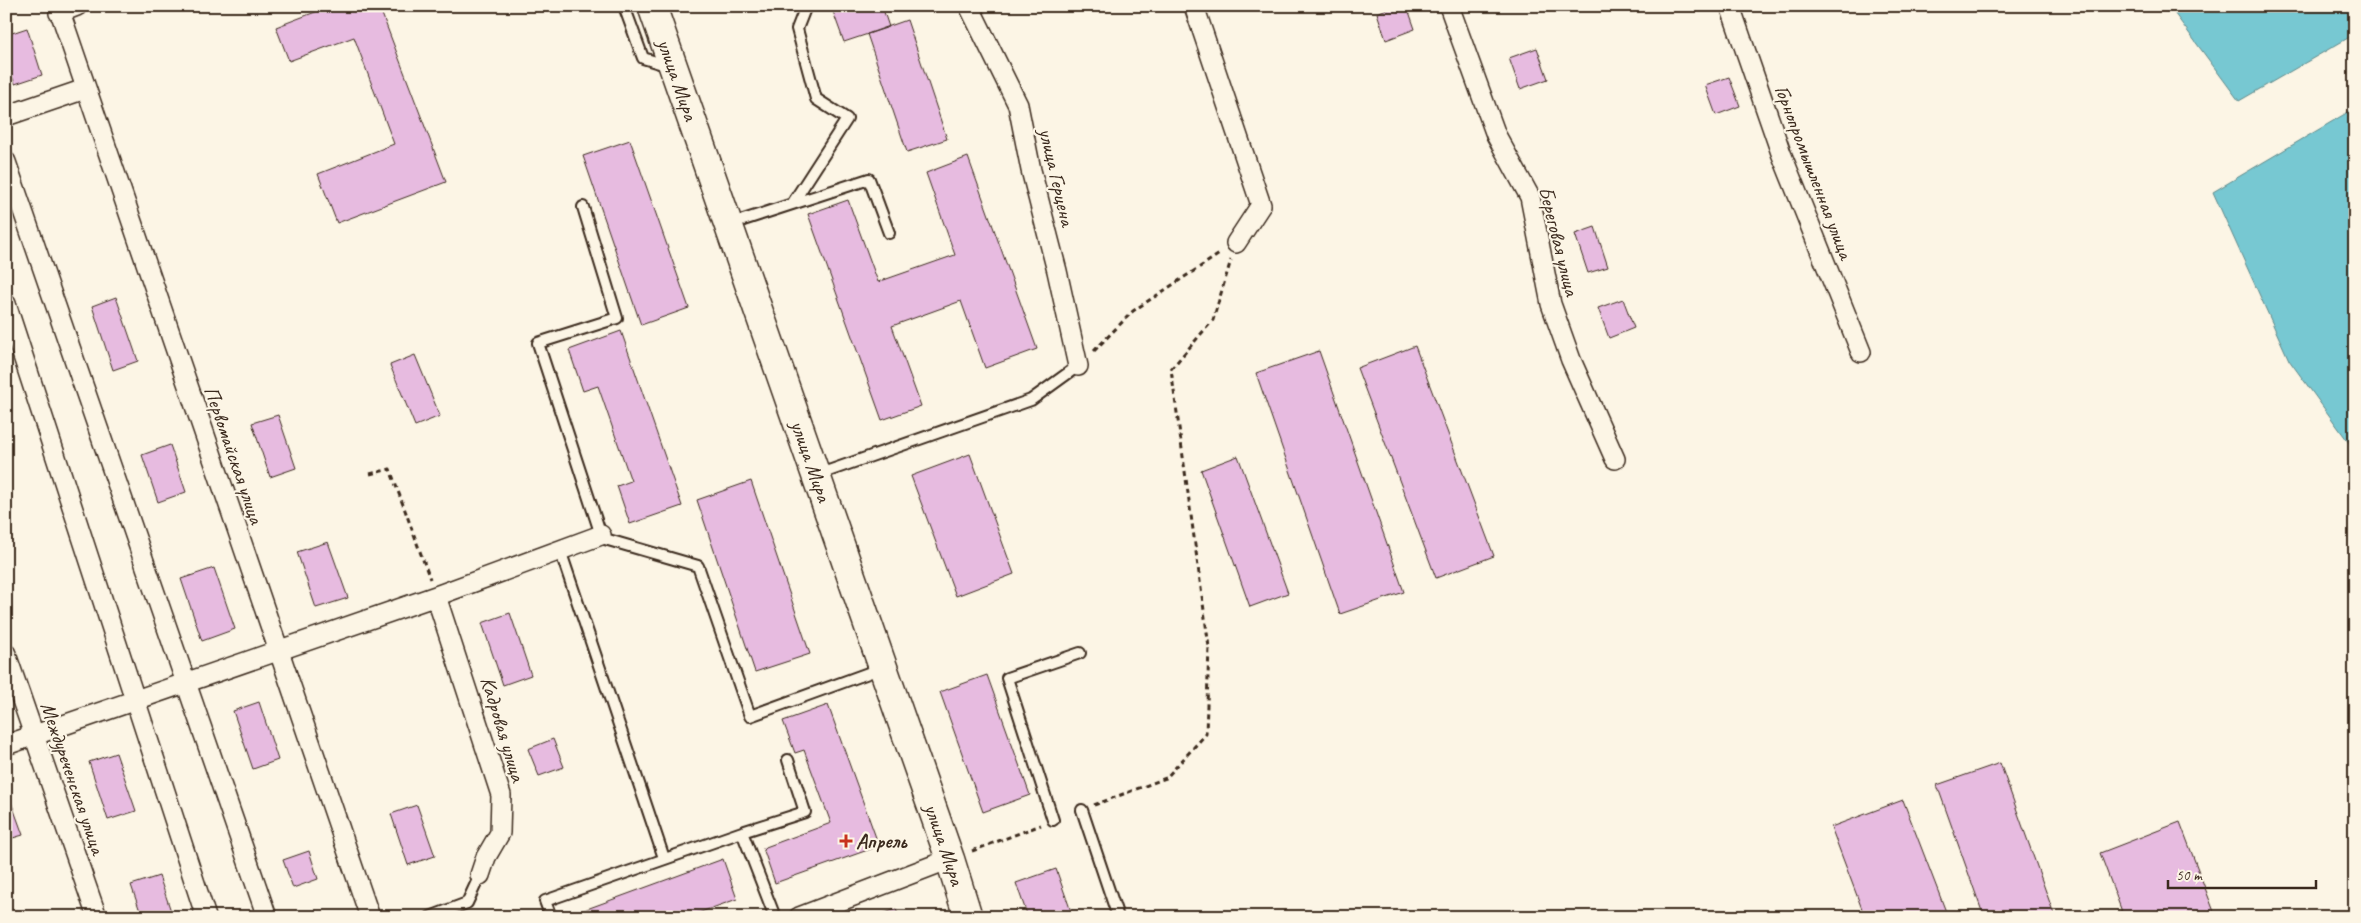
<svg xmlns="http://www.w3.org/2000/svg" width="2361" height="923" viewBox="0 0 2361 923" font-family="Caveat,sans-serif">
<rect width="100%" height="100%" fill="#fcf5e5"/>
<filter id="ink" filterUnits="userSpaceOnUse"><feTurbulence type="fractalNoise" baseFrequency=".02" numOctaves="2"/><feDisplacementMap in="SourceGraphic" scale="10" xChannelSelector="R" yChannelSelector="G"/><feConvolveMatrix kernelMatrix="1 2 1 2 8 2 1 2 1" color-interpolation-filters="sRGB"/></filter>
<g filter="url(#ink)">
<path fill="#77c8d2" stroke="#5f898a" d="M2169 6H2355V34L2239 101Z
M2355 108V451L2289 360 2213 192Z"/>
<path fill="#e7bbe0" stroke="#3b2a1e" d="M331 6H379L446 182 337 223 318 174 394 144 354 37 289 61 276 27Z
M831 6H882L889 27 844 42Z
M1394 6H1407L1415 29 1386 40 1377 13Z
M907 20 947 139 907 152 867 34Z
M27 28 42 75 15 84 6 60V35Z
M1537 48 1548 79 1520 89 1509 58Z
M1729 77 1740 106 1716 115 1705 85Z
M630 140 689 308 641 325 583 156Z
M968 157 1037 349 985 368 961 301 892 326 921 406 882 420 808 214 848 200 878 282 955 255 926 173Z
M1595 227 1608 267 1588 273 1575 234Z
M116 297 138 361 113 370 92 306Z
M1623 299 1634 328 1609 338 1598 308Z
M621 331 682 506 630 524 617 486 631 481 598 386 583 391 569 350Z
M1415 346 1494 556 1436 578 1357 368Z
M1319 351 1404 592 1340 614 1256 373Z
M415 355 440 416 415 426 390 365Z
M278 415 296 468 270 477 252 423Z
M170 445 186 492 158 502 142 455Z
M970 454 1014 574 956 596 911 476Z
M1238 456 1288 593 1250 607 1201 470Z
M751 481 810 654 755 672 697 500Z
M328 542 348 598 316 608 297 552Z
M214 568 235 629 202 641 181 579Z
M510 613 531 675 503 685 482 623Z
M987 675 1030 795 983 812 940 692Z
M259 702 278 760 253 769 233 711Z
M828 705 879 846 775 883 763 848 831 823 804 750 795 753 783 721Z
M553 739 564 767 539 776 528 749Z
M116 753 136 811 108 820 89 762Z
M2000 763 2055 917H1984L1937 785Z
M6 788 23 835 6 840Z
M1903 800 1948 917H1865L1831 827Z
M417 805 435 856 408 865 391 814Z
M2180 822 2216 917H2124L2100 853Z
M309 851 318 879 293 888 283 860Z
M723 859 737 899 687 917H565Z
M1056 869 1073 917H1028L1016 883Z
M159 876 173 917H142L131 885Z
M896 909 899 917H874Z"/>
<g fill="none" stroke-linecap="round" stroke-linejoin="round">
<g stroke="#3b2a1e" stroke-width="14">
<path id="service" d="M624 6 643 58 669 66
M792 204 847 119 816 99 797 29 806 6
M583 207 617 318 538 343 601 535
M731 224 869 179 889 233
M817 475 1031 400 1078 366
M598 537 698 566 750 716 882 668
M560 550 664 858
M1082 810 1118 917
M1053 820 1007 678 1080 653
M832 904 837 917
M430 917 467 903 480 875
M551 917 545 901 742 832
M775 917 742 832 805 812 788 760"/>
</g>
<g stroke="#3b2a1e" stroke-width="22">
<path id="minor" d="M58 6 370 917
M969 6 1018 105 1031 170 1057 271 1078 366
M1194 6 1261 205 1236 243
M1449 6 1496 135 1530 197 1551 304 1571 360 1615 459
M1730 6 1781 153 1861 352
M59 13 77 6
M6 116 85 89
M6 162 267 917
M6 304 206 917
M436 596 501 795 500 833 486 857 480 875
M6 654 97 917
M6 745 436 596 601 535
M799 917 950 859"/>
</g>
<g stroke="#3b2a1e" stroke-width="31">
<g id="secondary">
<path id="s1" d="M652 6 950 859 968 917"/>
</g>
</g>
<path stroke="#3b2a1e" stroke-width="3" stroke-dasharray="5 4" stroke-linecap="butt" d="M1094 351 1133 311 1221 253
M370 474 390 469 430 579
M1094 805 1166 778 1206 734 1209 647 1171 369 1213 320 1231 260
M972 851 1041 825"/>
<use href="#service" stroke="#fcf5e5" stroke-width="10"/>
<use href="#minor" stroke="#fcf5e5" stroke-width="19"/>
<use href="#secondary" stroke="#fcf5e5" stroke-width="28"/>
</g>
</g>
<path fill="#c8321e" stroke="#fcf5e5" stroke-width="2" d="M843.5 833.5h5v5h5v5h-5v5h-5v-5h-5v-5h5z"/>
<g text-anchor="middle" stroke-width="4.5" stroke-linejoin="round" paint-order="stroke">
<g font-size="21" fill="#3b2a1e" stroke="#fcf5e5">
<text dy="7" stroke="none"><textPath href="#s1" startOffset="78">улица Мира</textPath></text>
<text transform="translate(1814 172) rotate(69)" y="7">Горнопромышленная улица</text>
<text transform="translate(1057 177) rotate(77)" y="7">улица Герцена</text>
<text transform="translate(1559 241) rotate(76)" y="7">Береговая улица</text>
<text transform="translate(234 455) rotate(71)" y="7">Первомайская улица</text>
<text dy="7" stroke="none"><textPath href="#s1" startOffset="482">улица Мира</textPath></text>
<text transform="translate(503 729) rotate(73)" y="7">Кадровая улица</text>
<text transform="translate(73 778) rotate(71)" y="7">Междуреченская улица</text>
<text dy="7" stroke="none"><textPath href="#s1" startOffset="888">улица Мира</textPath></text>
</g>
<g font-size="21" font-weight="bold" fill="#3b2a1e" stroke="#fcf5e5" text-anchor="start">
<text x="856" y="848">Апрель</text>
</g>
</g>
<rect width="2361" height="923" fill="none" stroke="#fcf5e5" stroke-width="25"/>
<rect x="12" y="12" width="2336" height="898" fill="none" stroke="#3b2a1e" stroke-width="2" filter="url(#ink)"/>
<path d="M2168 880v8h148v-8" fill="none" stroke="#3b2a1e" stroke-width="2.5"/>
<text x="2176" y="880" font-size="15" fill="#3b2a1e" stroke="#fcf5e5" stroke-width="4" paint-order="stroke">50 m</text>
</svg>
